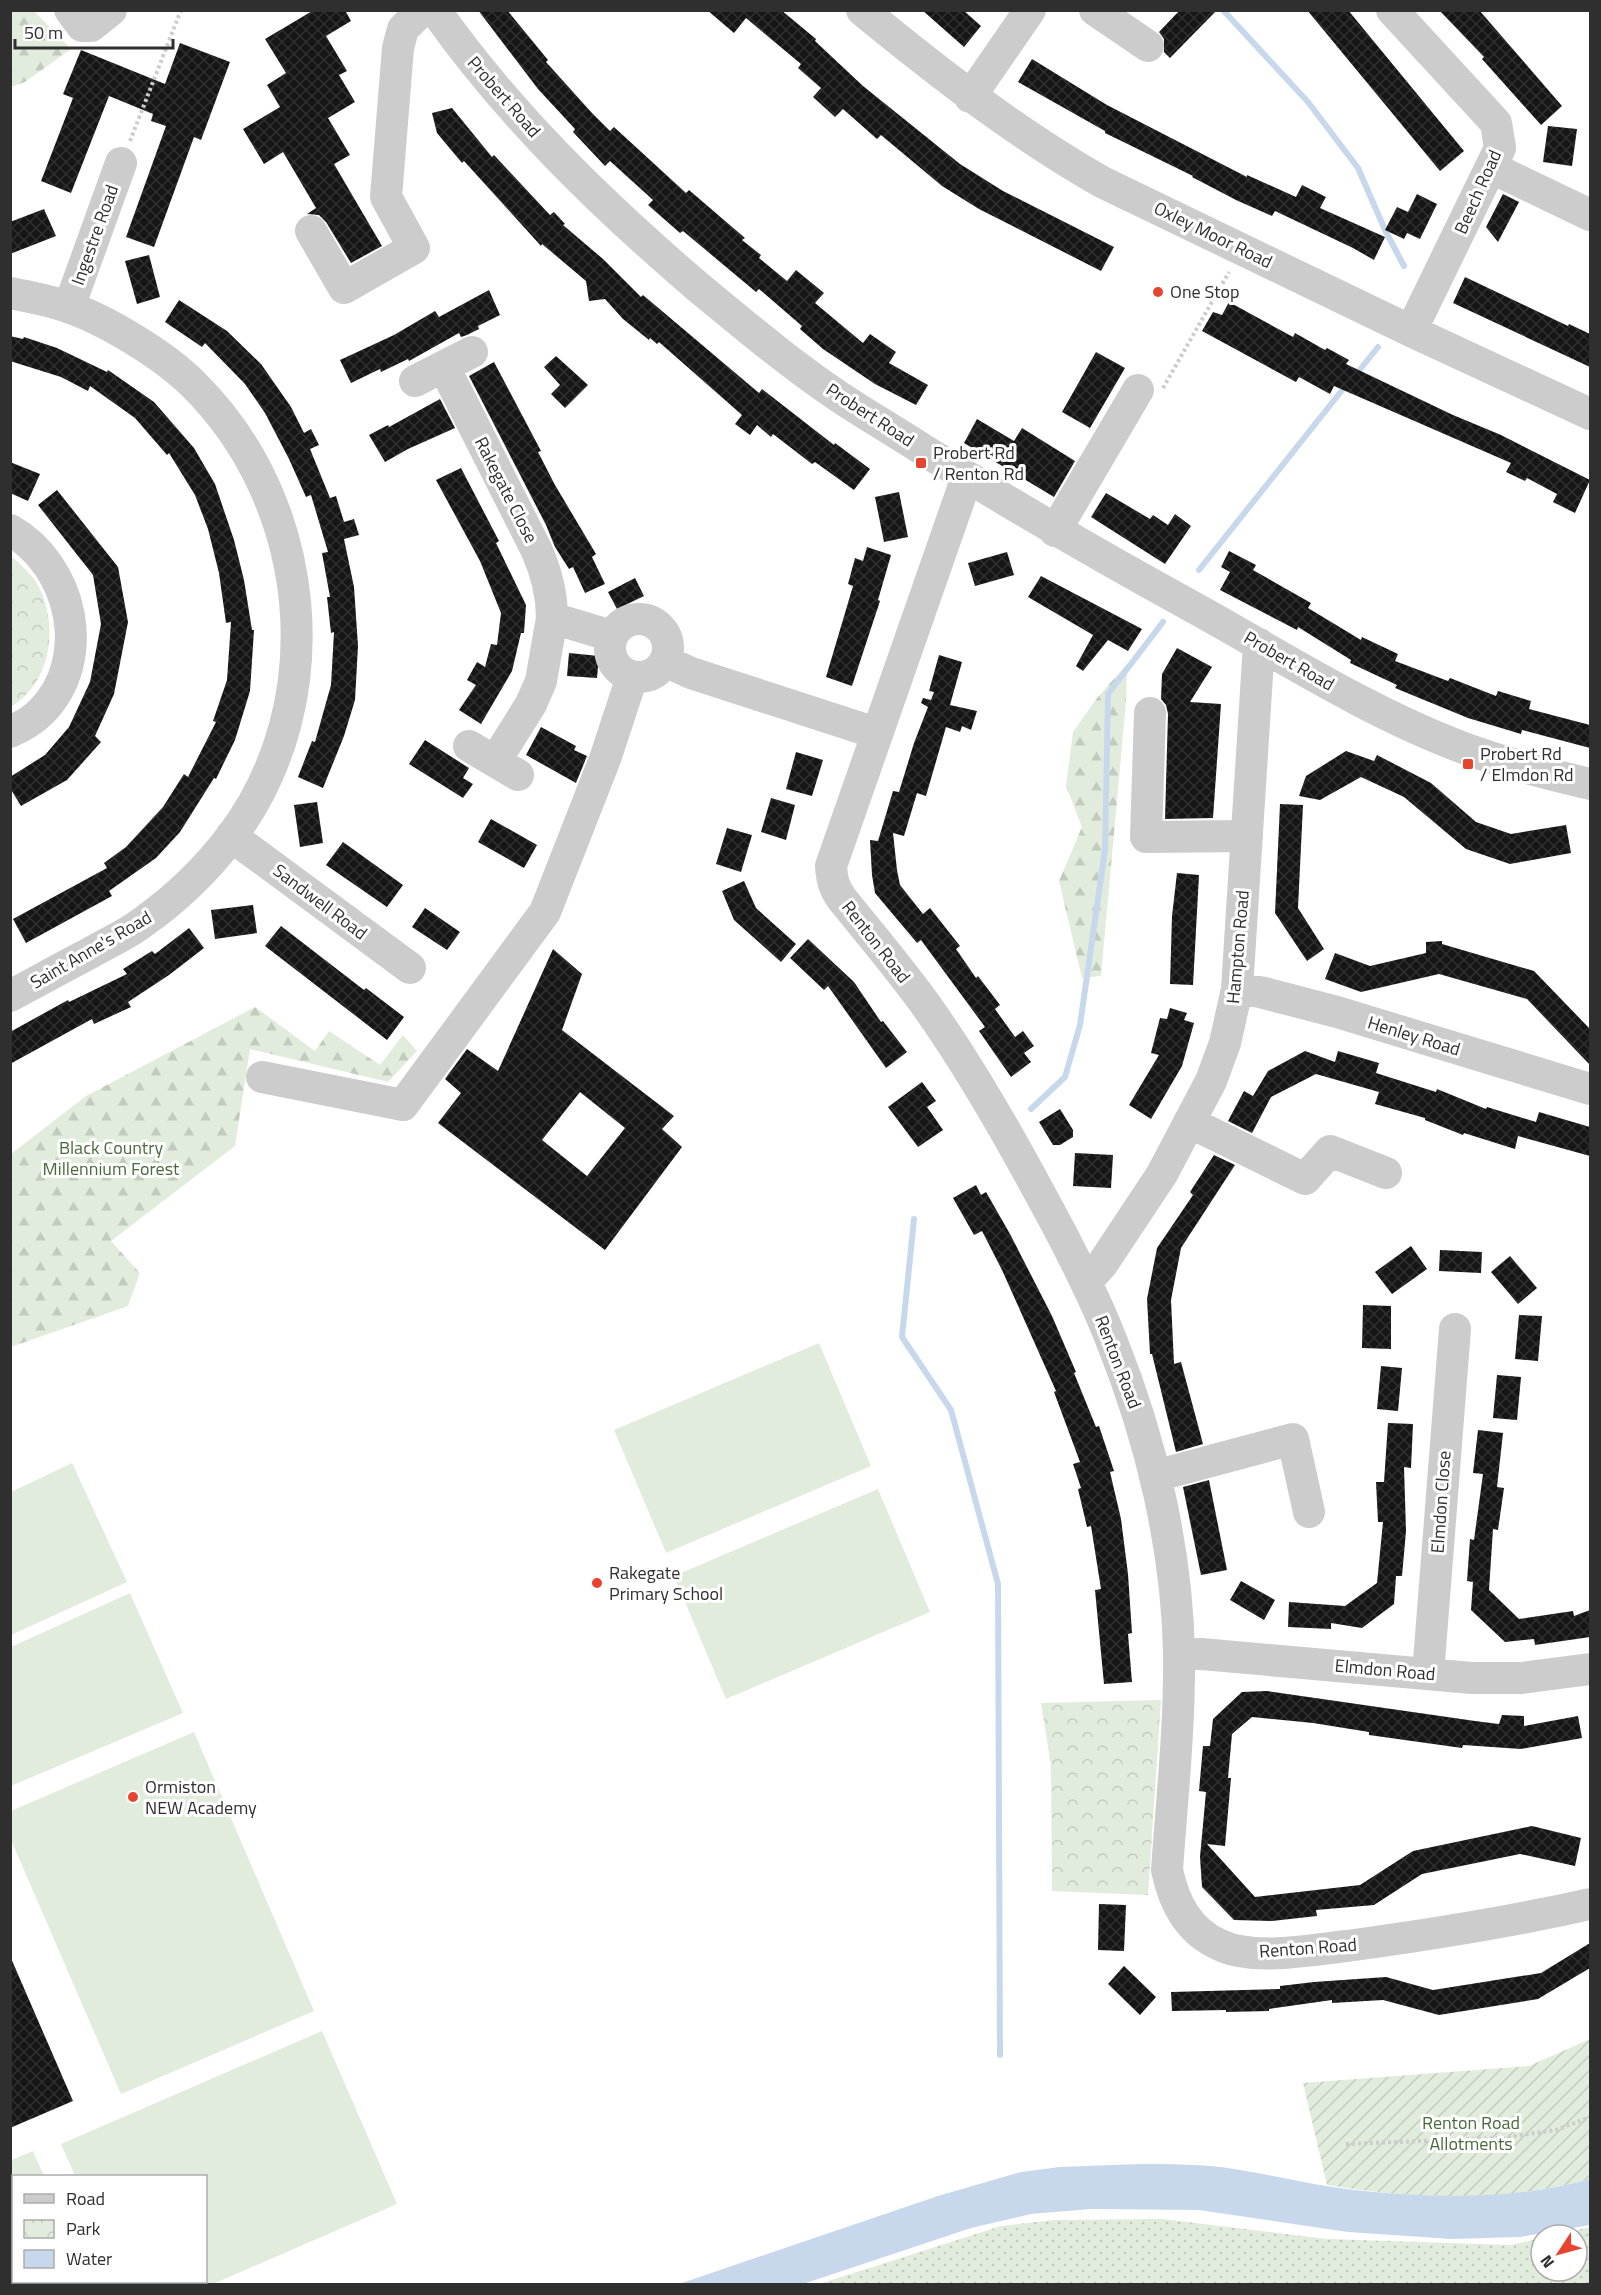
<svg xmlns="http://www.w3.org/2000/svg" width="1601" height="2295" viewBox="0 0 1601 2295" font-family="'Titillium Web',sans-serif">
<defs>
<pattern id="grass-dots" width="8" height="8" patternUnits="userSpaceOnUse" patternTransform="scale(1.5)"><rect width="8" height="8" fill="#e2ecdc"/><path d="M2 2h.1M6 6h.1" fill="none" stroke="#c2cbbd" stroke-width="1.8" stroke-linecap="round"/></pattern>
<pattern id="forest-firs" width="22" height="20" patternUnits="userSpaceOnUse" patternTransform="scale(1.5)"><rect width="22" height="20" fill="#e2ecdc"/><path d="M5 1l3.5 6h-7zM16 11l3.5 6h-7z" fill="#c2cbbd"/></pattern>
<pattern id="park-crowns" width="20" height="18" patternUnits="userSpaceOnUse" patternTransform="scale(1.5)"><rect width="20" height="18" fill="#e2ecdc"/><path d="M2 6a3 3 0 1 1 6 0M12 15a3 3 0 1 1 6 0" fill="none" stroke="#c2cbbd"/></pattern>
<pattern id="garden-furrows" width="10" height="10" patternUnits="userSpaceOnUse" patternTransform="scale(1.5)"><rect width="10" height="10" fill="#e2ecdc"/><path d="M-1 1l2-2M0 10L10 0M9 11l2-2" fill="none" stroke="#c2cbbd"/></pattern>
<pattern id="building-cross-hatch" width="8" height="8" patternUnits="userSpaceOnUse" patternTransform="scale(1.5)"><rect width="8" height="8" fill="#161616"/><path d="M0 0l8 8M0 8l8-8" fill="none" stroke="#303030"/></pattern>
</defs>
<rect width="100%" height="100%" fill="#fff"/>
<path fill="url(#grass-dots)" d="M1162 2219 1327 2239 1511 2245 1541 2238V2271H1577V2235H1555L1590 2227V2284H819L1001 2226 1054 2220Z"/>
<path fill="url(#forest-firs)" d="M11 10 34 11 71 49 25 82 11 87Z
M1127 664 1126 702 1101 976 1082 978 1059 881 1082 827 1066 786 1073 732 1097 698Z
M255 1007 315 1051 329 1031 380 1065 403 1035 417 1051 388 1082 250 1049 235 1146 111 1241 140 1273 128 1306 11 1347V1154L86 1096Z"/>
<path fill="url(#park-crowns)" d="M11 556C20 564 33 575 39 587 59 627 51 683 11 707Z
M1161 1700 1148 1895 1052 1891 1051 1766 1041 1703Z"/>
<path fill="url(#garden-furrows)" d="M1590 2039V2179C1506 2203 1413 2199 1327 2185L1303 2083 1529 2066Z"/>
<path fill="#e2ecdc" d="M819 1343 871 1466 666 1553 614 1430Z
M72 1463 127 1582 11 1635V1492Z
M878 1489 930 1612 726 1699 674 1576Z
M130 1593 183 1713 11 1786V1647Z
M194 1732 314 2011 121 2094 11 1840V1811Z
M322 2031 397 2204 213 2284H124L122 2282H206V2176H75L61 2144Z
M33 2151 44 2176H14V2282H89L90 2284H11V2160Z"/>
<path fill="#c8d8ec" d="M1139 2164C1171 2164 1203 2164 1234 2169 1278 2176 1321 2187 1364 2191 1439 2198 1517 2200 1590 2179V2225L1520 2237 1452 2239 1348 2232 1199 2210 1091 2209 1031 2214 971 2228 803 2284H679L938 2196 1021 2172 1060 2167Z"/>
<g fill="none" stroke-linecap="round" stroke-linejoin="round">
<path stroke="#c8d8ec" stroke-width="6" d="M1223 10 1308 102 1358 168 1385 230 1404 266
M1354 377 1378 347
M1199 570 1347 384
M1031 1109 1065 1077 1080 1025 1105 850 1108 694 1163 622
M914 1219 902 1337 951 1410 998 1584 1000 2055"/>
</g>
<path fill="url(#building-cross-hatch)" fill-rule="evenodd" d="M314 10H345L351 21 326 36 347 71 339 75 355 102 328 118 350 155 334 164 382 246 351 263 326 222 319 215 307 214 316 208 283 152 264 164 243 129 280 107 267 85 286 73 265 39Z
M478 10H507L548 60 546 62 592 113 610 131 614 127 686 193 689 190 745 238 742 240 761 255 759 258 787 281 796 270 824 293 815 303 863 343 870 334 896 352 889 363 928 385 916 405 875 384 823 349 800 329 802 326 759 289 756 292 683 231 680 233 648 205 653 200 610 161 605 166 573 132 575 129 538 89Z
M707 10H781L816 39 815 41 863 86 960 164 1003 191 1114 247 1101 271 979 209 942 186 881 135 877 139 843 109 835 117 813 97 821 88 798 68 801 64 746 18 734 33Z
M922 10H963L981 26 964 47Z
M1180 10H1217L1170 58 1164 52V39L1159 32Z
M1307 10H1348L1464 151 1440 171Z
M1439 10H1479L1562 106 1541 125 1482 59 1484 57Z
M180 43 230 62 201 140 194 137 154 247 126 237 166 126 151 121 153 114 109 96 71 193 41 181 73 98 63 94 81 50 165 84Z
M1032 59 1107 105 1247 177V175L1296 197 1302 185 1326 197 1320 208 1385 237 1374 260 1353 248 1275 211 1272 216 1236 200 1192 177 1193 176 1105 133V131L1018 82Z
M452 108 492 157 494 155 550 215 554 212 565 224 563 225 603 259 641 297 643 295 759 393 762 389 834 445 835 443 870 469 854 490 815 462 812 464 773 434 771 437 757 425 750 435 735 424 742 415 659 342 657 344 650 338 649 340 623 319 605 299 589 301 586 281 542 244 541 246 464 161 462 163 437 133 432 113Z
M1548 126 1577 129 1572 166 1543 162Z
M1417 194 1437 204 1420 239 1407 233 1404 239 1385 230 1397 207 1408 212Z
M1503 194 1519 202 1498 242 1486 227Z
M44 209 56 236 10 254V222Z
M149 255 160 297 137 304 125 261Z
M1465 277 1568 326 1569 324 1590 334V367L1453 303Z
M489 290 500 315 478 326 479 329 467 335 461 337 459 333 409 361 408 359 381 372 380 369 351 383 340 360 394 335 435 311 439 317Z
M179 300 227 331 261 364 291 407 304 433 311 429 319 445 310 449 330 498 336 496 344 522 354 519 359 535 344 539 354 587 358 646 355 700 344 736 323 788 298 777 312 741 315 742 331 685 334 632 331 633 327 597H330L322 553 328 552 311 495 306 497 289 459 265 413 245 384 205 343 202 347 165 322Z
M1229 302 1293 337 1295 333 1325 350 1327 348 1349 360 1346 364 1453 415 1501 435 1590 480 1575 513 1553 502 1557 494 1527 478 1525 481 1506 472 1511 463 1334 386 1330 394 1299 377 1296 382 1202 331 1213 312 1222 315Z
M10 336 23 339 24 337 57 348 107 372 108 370 154 402 194 448 215 484 234 540 244 580 252 630H254L250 691 235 740 216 779 214 778 180 832 156 858 109 891 112 896 26 943 13 919 107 868 104 863 126 847 163 807 184 774 188 777 216 722 213 721 227 680 231 622 226 623 219 573 208 529 195 495 169 453 167 455 135 418 90 386 88 391 61 377 10 361Z
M1096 352 1125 368 1090 428 1062 412Z
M556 356 588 385 565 408 551 394 560 385 544 367Z
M494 362 541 451 538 452 555 485 596 554 592 557 605 584 585 593 573 567 569 569 555 547 546 525 469 376Z
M440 399 455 428 408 449 385 462 369 435 388 425 389 427Z
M977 419 1014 441 1022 428 1075 461 1054 497 964 443Z
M10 462 40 474 28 501 10 493Z
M461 468 499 541 496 543 526 605 524 633H521L512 671 481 724 459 710 476 685 467 680 477 662 485 667 491 644 497 645 501 613 480 561 436 480Z
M57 490 118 567 128 622 114 694 95 736 101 742 67 780 21 806 10 788V777L45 755 69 727 90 682 101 624 93 575 38 505Z
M899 492 908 537 884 542 875 497Z
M1106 493 1150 519 1153 515 1168 525 1175 514 1191 526 1165 564 1091 517Z
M867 547 891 555 878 600 880 601 852 686 826 677 853 586 848 584 855 558 863 561Z
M1229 551 1256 565 1253 570 1311 603 1308 608 1361 640 1362 637 1398 654 1395 661 1448 681 1450 678 1496 696 1498 691 1531 701 1529 709 1590 725V748L1522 730 1521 734 1468 718 1395 688 1397 685 1350 663 1351 660 1298 627 1297 630 1220 590 1230 572 1221 567Z
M1007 552 1014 575 975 586 968 563Z
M1041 576 1142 629 1128 651 1108 640 1083 671 1076 666 1093 635 1028 597Z
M635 578 644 596 617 609 608 592Z
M1177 648 1212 667 1190 702 1221 704 1213 818 1165 819 1168 714 1166 705 1161 699 1162 674Z
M569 653 599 656 597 678 567 676Z
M939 655 962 662 950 705 977 711 971 730 962 726 960 732 946 727 926 796 917 793 904 836 893 833 897 870 900 885 923 914 930 908 960 946 956 949 976 978 978 976 1000 1005 995 1009 1015 1037 1023 1031 1034 1046 1024 1053 1031 1062 1011 1077 979 1031 985 1027 921 940 917 943 875 893 872 875 870 840 878 841 893 791 899 792 914 743 928 707 921 703 923 698 931 700 934 692 929 691Z
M541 727 576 746 574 750 587 756 576 783 526 755Z
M425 740 469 768 463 778 473 784 463 798 409 764Z
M1346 751 1374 761 1377 755 1431 783 1476 822 1511 834 1566 825 1571 853 1510 864 1466 849 1404 797 1361 777 1320 800 1299 796 1306 776Z
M796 752 823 760 812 796 786 789Z
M771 798 795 805 786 840 761 832Z
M317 802 323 843 300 847 294 805Z
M1280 804 1303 805 1298 908 1324 949 1307 961 1275 913Z
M491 819 537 845 524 868 478 842Z
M727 828 752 835 741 872 716 864Z
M343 842 403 885 387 907 326 865Z
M1177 873 1199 875 1193 985 1170 984 1172 916Z
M744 881 756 908 796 944 781 962 734 920 722 891Z
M253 905 257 933 215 939 211 910Z
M425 908 460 932 447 950 412 927Z
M281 926 364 990 366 988 404 1017 387 1040 265 946Z
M189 928 204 948 169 975 128 1002 131 1007 94 1024 92 1019 10 1064V1032L68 1000 69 1002 127 974 123 969 152 951 155 954Z
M808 939 854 982 881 1022 883 1021 907 1052 886 1068 828 986 824 990 790 958Z
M1442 941V944L1534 971 1590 1029V1065L1527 999 1439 974 1361 992 1325 979 1335 953 1370 966 1426 953V942Z
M553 949 582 974 562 1030 674 1116 662 1129 682 1147 605 1250 438 1123 461 1093 445 1079 467 1049 498 1071ZM580 1092 625 1128 587 1176 542 1140Z
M1170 1008 1187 1013 1184 1020 1194 1023 1182 1066 1151 1119 1129 1105 1159 1055 1151 1053 1160 1018 1167 1019Z
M1305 1051 1335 1062 1338 1051 1379 1063 1376 1073 1436 1092 1437 1089 1486 1109 1487 1107 1536 1122 1539 1112 1590 1127V1156L1518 1136 1515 1149 1464 1133 1463 1135 1425 1120V1118L1375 1104 1379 1092 1316 1074 1271 1097 1252 1133 1228 1121 1244 1091 1253 1096 1268 1071Z
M922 1082 936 1101 927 1107 943 1130 918 1147 888 1107Z
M1060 1109 1073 1130V1137L1060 1145H1053L1039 1122Z
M1075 1153 1113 1155 1111 1188 1073 1186Z
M1214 1155 1235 1165 1181 1248 1171 1300 1174 1364 1181 1362 1203 1444 1176 1452 1152 1354H1150L1147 1299 1157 1248 1193 1195 1190 1192Z
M976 1185 981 1195 986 1192 1010 1234 1052 1316 1076 1372 1074 1373 1096 1427 1099 1426 1114 1471 1110 1472 1121 1519 1128 1574 1132 1633 1128 1634 1132 1682 1104 1684 1095 1590 1101 1589 1091 1526 1087 1527 1078 1489 1081 1488 1073 1464 1080 1462 1054 1392 1056 1391 1002 1270 982 1231 974 1235 953 1198Z
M1411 1246 1427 1269 1392 1294 1375 1272Z
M1440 1250 1482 1252 1481 1273 1439 1271Z
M1510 1256 1537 1288 1518 1304 1491 1272Z
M1363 1305 1391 1306V1349L1362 1348Z
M1519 1315 1542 1316 1538 1361 1515 1359Z
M1381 1366 1402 1368 1398 1411 1377 1409Z
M1497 1375 1521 1377 1517 1420 1493 1418Z
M1388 1423 1413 1424 1411 1468 1404 1467 1406 1531 1402 1576H1396L1394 1604 1362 1628 1331 1623V1629L1288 1627 1289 1602 1345 1606 1377 1583 1383 1522H1378L1376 1482H1384Z
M1478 1430 1503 1433 1497 1487 1504 1488 1498 1530 1493 1529 1489 1590 1519 1619 1573 1611 1574 1616 1590 1610V1637L1535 1645 1534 1639 1505 1642 1471 1610 1473 1582 1467 1581 1470 1539 1474 1540 1483 1474 1473 1473Z
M1209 1480 1227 1570 1201 1575 1183 1487Z
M1241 1581 1275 1600 1264 1620 1230 1600Z
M1267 1691 1475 1721 1499 1724 1502 1715 1524 1716V1726L1578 1716 1582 1738 1521 1749 1463 1745 1462 1748 1369 1735V1732L1313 1723 1252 1717 1232 1734 1228 1778H1231L1225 1846 1207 1844 1255 1897 1360 1885 1413 1851 1532 1826 1581 1838 1575 1866 1520 1854 1422 1874 1374 1905 1316 1910 1317 1916 1272 1921 1234 1920 1202 1887 1200 1857 1206 1792 1199 1791 1203 1746H1210L1213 1719 1242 1692Z
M1099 1904 1126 1905 1124 1951 1098 1950Z
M1590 1943V1968L1538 1999 1439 2015 1383 2000 1332 2003V2000L1269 2009V2011L1226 2012V2010L1172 2011 1171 1992 1280 1989V1986L1314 1982 1386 1977 1433 1990 1541 1973Z
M10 1956 73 2101 10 2128Z
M1124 1966 1156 1997 1140 2015 1108 1984Z"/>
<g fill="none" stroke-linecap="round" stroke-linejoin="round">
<path stroke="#ccc" stroke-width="4" stroke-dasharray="3 3" stroke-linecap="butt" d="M130 141 181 10
M1163 388 1229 272
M1346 2144 1501 2138 1556 2130 1590 2117"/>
<path stroke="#ccc" stroke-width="32" d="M70 10 82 26H91L111 10
M435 10C509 115 601 204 698 287 743 324 789 363 838 396 865 414 894 431 922 449 1010 504 1100 556 1191 606 1280 655 1366 711 1461 747 1503 763 1547 774 1590 784
M862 10C939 73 1016 133 1102 182L1411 331 1590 414
M1095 10 1148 46
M1392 10 1496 123 1500 148 1411 331
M970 97 1030 10
M1492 168 1590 215
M311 231 344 288 414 248 386 197 398 48 403 29 422 10
M10 293C30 297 49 300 68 307 106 320 164 355 193 384 313 502 333 702 231 837 206 870 177 898 143 922 128 934 109 942 92 952 65 966 38 981 10 996
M69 307 121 163
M444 367 537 551C547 574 552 594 552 618L612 636
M415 381 472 352
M967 477 831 866C832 880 834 888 842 899 871 935 901 970 928 1008 969 1066 1004 1127 1038 1190 1065 1239 1092 1290 1112 1342 1151 1439 1177 1548 1179 1653 1180 1725 1172 1798 1167 1870 1174 1903 1188 1931 1220 1945 1253 1961 1311 1950 1347 1946 1428 1935 1510 1922 1590 1904
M10 530C72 565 94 659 41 712 33 720 21 727 10 732
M1055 531 1138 390
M610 648a29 29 0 1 1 58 0a29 29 0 1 1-58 0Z
M665 661 691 673 876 733
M1150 713 1146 837 1247 836
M469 746 518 775
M496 760 531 704 541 681 552 618
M231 836 410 968
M1237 989 1260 992 1337 1012 1590 1089
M262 1077 403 1105 545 912 605 759 632 677
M1189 1122 1305 1179 1330 1151 1386 1173
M1086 1282 1103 1263 1162 1174 1211 1081 1225 1043 1237 989 1259 644
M1155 1476 1293 1439 1309 1512
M1179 1652 1472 1678H1522L1590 1669
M1428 1674 1455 1329"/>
</g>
<g fill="#e7442f" stroke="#fff" stroke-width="2">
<circle cx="1158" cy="292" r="6"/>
<rect x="915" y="457" width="12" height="12" rx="3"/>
<rect x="1462" y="758" width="12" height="12" rx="3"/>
<circle cx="597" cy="1583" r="6"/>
<circle cx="133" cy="1797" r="6"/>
</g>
<g text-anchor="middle" stroke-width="6" stroke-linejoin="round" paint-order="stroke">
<g font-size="18" fill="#2f2f2f" stroke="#fff">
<text transform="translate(504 97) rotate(49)" y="6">Probert Road</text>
<text transform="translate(1478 192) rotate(-66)" y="6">Beech Road</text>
<text transform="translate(95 235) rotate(-70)" y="6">Ingestre Road</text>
<text transform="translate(1213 235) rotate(26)" y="6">Oxley Moor Road</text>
<text transform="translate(870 415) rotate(33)" y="6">Probert Road</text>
<text transform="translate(506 490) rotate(63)" y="6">Rakegate Close</text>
<text transform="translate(1289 661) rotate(30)" y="6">Probert Road</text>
<text transform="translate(320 902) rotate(37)" y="6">Sandwell Road</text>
<text transform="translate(876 942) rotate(52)" y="6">Renton Road</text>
<text transform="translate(1238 947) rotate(-85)" y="6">Hampton Road</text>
<text transform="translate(91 950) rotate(-30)" y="6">Saint Anne's Road</text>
<text transform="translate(1414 1036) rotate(17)" y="6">Henley Road</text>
<text transform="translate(1118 1362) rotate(69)" y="6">Renton Road</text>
<text transform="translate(1441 1502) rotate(-86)" y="6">Elmdon Close</text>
<text transform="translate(1385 1670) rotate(5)" y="6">Elmdon Road</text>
<text transform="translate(1308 1948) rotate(-4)" y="6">Renton Road</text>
</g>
<g font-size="18" fill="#2f2f2f" stroke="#fff" text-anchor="start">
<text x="1170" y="298">One Stop</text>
<text x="933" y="459">Probert Rd<tspan x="933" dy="21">/ Renton Rd</tspan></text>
<text x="1480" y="760">Probert Rd<tspan x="1480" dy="21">/ Elmdon Rd</tspan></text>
<text x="609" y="1579">Rakegate<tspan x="609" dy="21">Primary School</tspan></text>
<text x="145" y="1793">Ormiston<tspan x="145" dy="21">NEW Academy</tspan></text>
</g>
<g font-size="18" fill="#496b3b" stroke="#fff">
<text x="111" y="1154">Black Country<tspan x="111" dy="21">Millennium Forest</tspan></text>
<text x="1471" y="2129">Renton Road<tspan x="1471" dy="21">Allotments</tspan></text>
</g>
</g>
<rect width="1601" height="2295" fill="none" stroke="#2f2f2f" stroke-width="24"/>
<rect x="12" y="2175" width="195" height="108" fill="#ffffff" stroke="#acacac" stroke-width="1.5"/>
<rect x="24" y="2194" width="30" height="9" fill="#cccccc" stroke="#acacac" stroke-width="1.5"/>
<text x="66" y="2205" font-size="18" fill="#2f2f2f">Road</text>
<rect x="24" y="2220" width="30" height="18" fill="url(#park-crowns)" stroke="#acacac" stroke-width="1.5"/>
<text x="66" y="2235" font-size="18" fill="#2f2f2f">Park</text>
<rect x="24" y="2250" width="30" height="18" fill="#c8d8ec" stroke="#acacac" stroke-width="1.5"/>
<text x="66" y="2265" font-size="18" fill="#2f2f2f">Water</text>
<g transform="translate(1559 2253) rotate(234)"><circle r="28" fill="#ffffff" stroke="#acacac" stroke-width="1.5"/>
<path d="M0-4.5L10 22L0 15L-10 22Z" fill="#e7442f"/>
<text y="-9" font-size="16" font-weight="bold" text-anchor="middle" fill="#2f2f2f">N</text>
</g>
<path d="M15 39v9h158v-9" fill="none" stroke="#2f2f2f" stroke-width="3"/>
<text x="24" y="39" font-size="18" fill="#2f2f2f" stroke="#ffffff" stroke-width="4.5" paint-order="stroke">50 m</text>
</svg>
